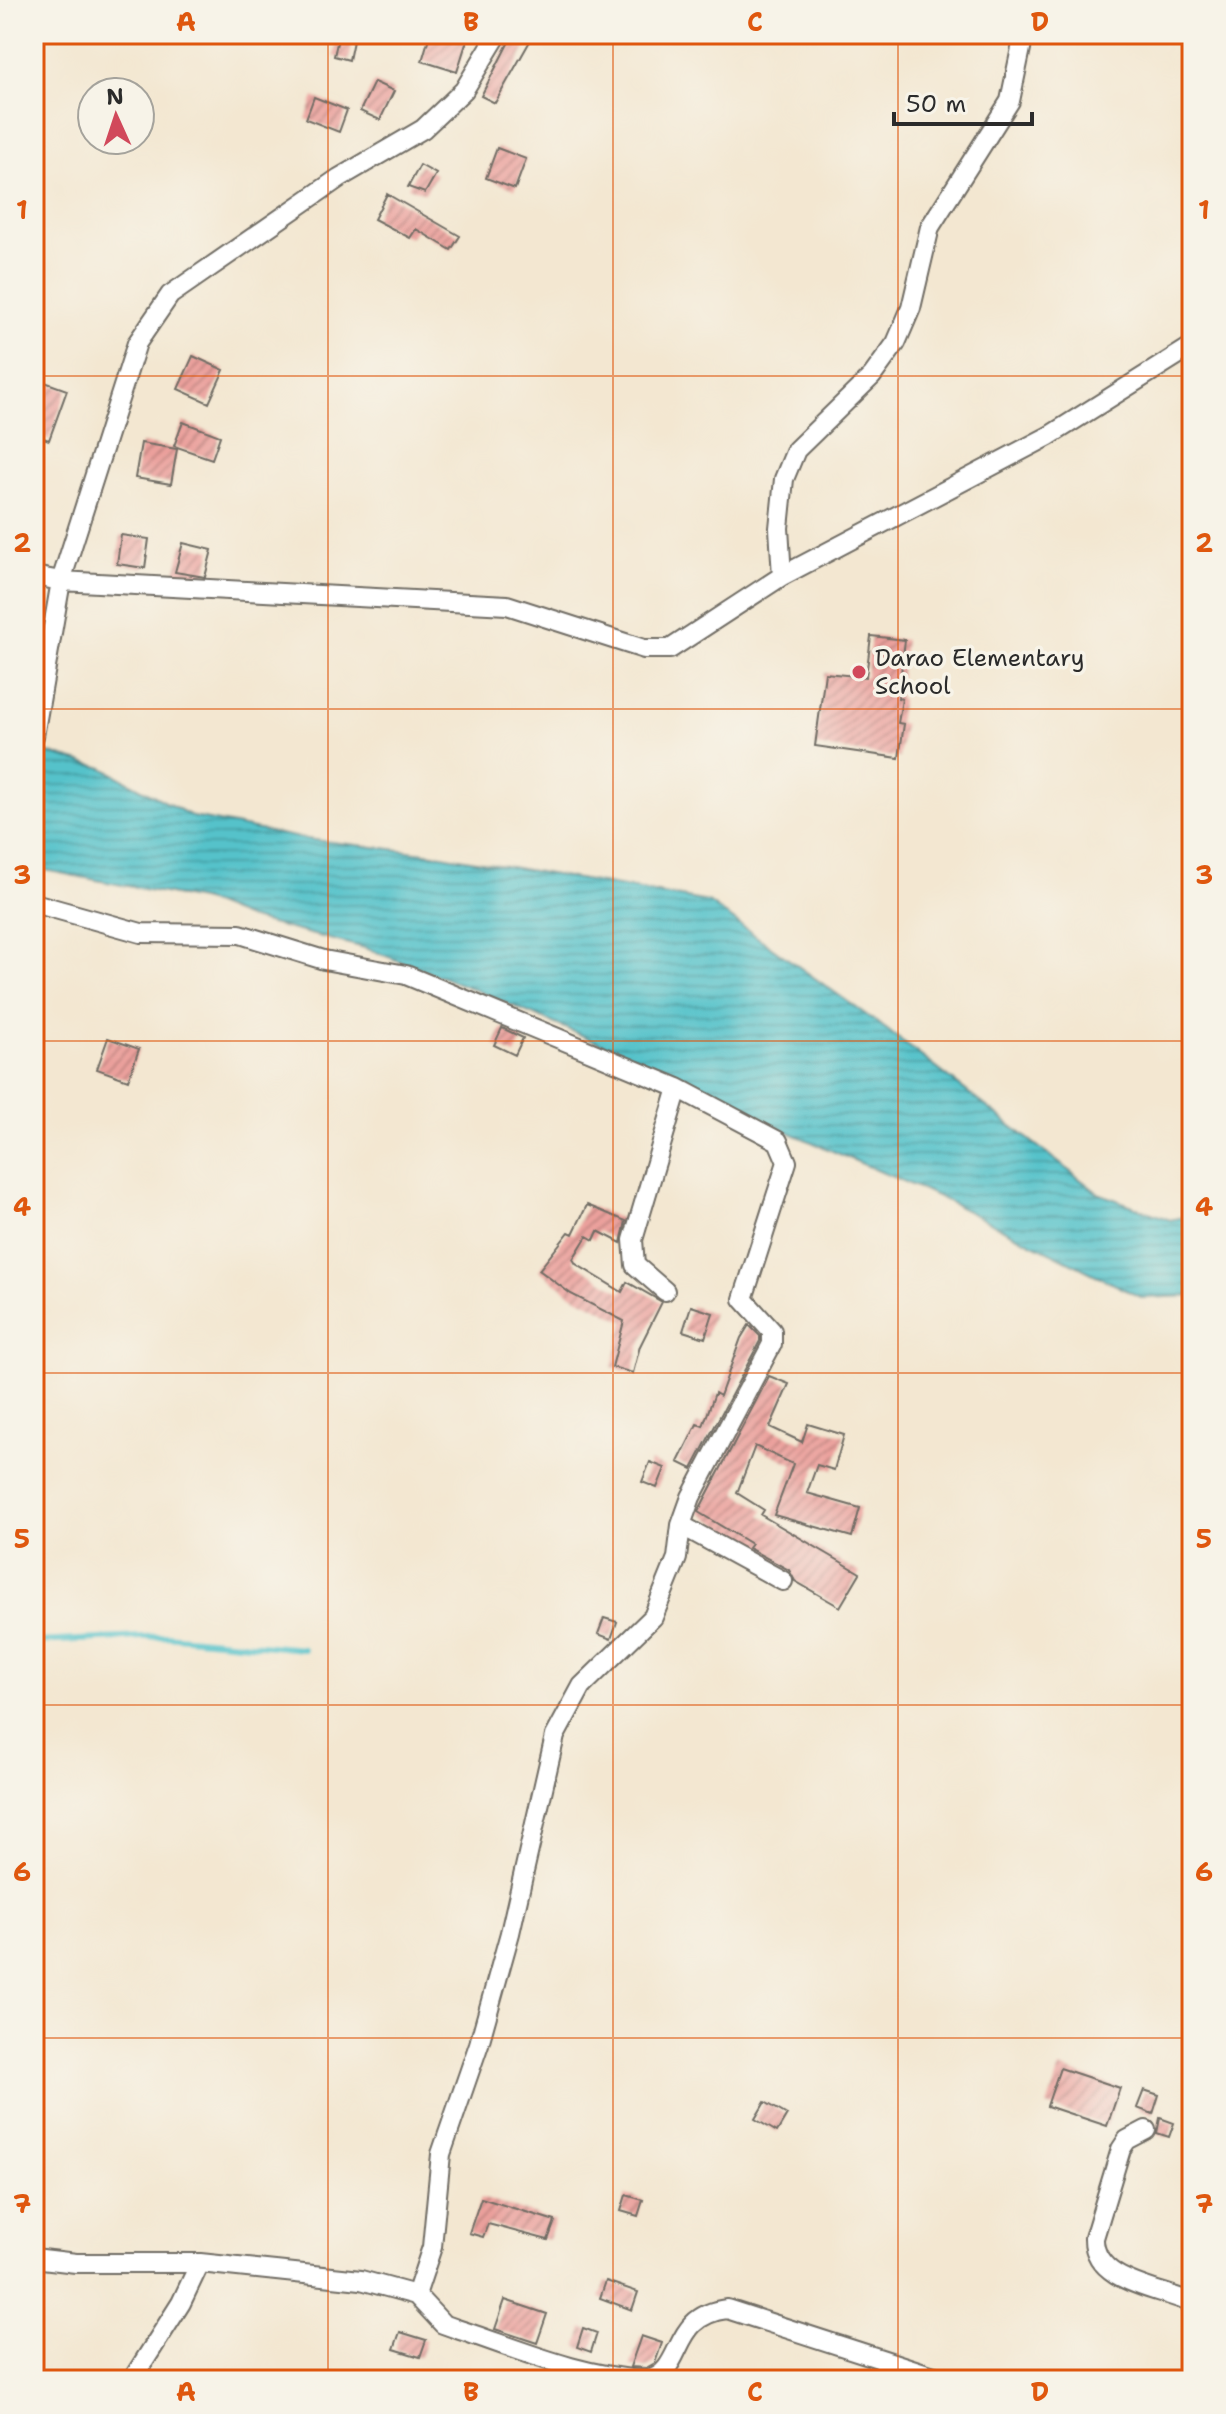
<svg xmlns="http://www.w3.org/2000/svg" width="1226" height="2414" viewBox="0 0 1226 2414" font-family="'Shantell Sans',sans-serif">
<defs>
<pattern id="water-rules" width="6" height="5" patternUnits="userSpaceOnUse" patternTransform="scale(2)"><rect width="6" height="5" fill="#54c2ca"/><path d="M0 2.5h6" fill="none" stroke="#469ea4"/></pattern>
<pattern id="building-hatch" width="6" height="6" patternUnits="userSpaceOnUse" patternTransform="scale(2)"><rect width="6" height="6" fill="#eba09c"/><path d="M-1 1l2-2M0 6l6-6M5 7l2-2" fill="none" stroke="#bf837f"/></pattern>
</defs>
<rect width="100%" height="100%" fill="#f7f3e8"/>
<filter id="ink" filterUnits="userSpaceOnUse"><feTurbulence type="fractalNoise" baseFrequency=".0125" numOctaves="2"/><feDisplacementMap in="SourceGraphic" scale="16" xChannelSelector="R" yChannelSelector="G"/><feConvolveMatrix kernelMatrix="1 2 1 2 8 2 1 2 1" color-interpolation-filters="sRGB"/></filter>
<filter id="wash" filterUnits="userSpaceOnUse"><feTurbulence type="fractalNoise" baseFrequency=".006" numOctaves="4" result="noise"/><feDisplacementMap in="SourceGraphic" scale="32" xChannelSelector="R" yChannelSelector="G"/><feGaussianBlur stdDeviation="1.8" result="paint"/><feColorMatrix in="noise" values="0 0 0 0 0 0 0 0 0 0 0 0 0 0 0 0 0 1.4 0 .05"/><feComposite in="paint" operator="in"/></filter>
<g filter="url(#wash)">
<rect width="100%" height="100%" fill="#f3e7d1"/>
<path fill="url(#water-rules)" stroke="#40767a" stroke-width="2" d="M34 749 103 768 193 817 305 839 442 855 708 902 886 1029 1098 1193 1170 1220 1192 1215V1296L1142 1298 937 1196 777 1127 654 1066 471 988 365 948 247 918 205 901 34 868Z"/>
<g fill="none" stroke-linecap="round" stroke-linejoin="round">
<path stroke="#54c2ca" stroke-width="6" d="M34 1642 166 1636 303 1649"/>
</g>
<g id="blocks">
<path fill="url(#building-hatch)" d="M339 34 354 36 349 60 334 56Z
M430 34H469L457 72 422 61Z
M513 34H534L495 103 481 96Z
M374 82 394 91 380 120 360 111Z
M314 97 347 110 339 132 306 119Z
M497 148 526 159 515 189 486 178Z
M420 165 436 174 425 193 408 187Z
M387 194 460 236 451 250 416 229 410 238 374 219Z
M193 356 224 370 209 403 178 389Z
M39 380 67 390 49 440 34 435V394Z
M183 422 220 436 212 459 174 446Z
M141 443 177 449 171 484 135 478Z
M121 535 149 539 145 568 117 564Z
M183 543 212 550 205 577 175 572Z
M871 636 905 640 898 698 902 699 898 723 904 724 899 758 815 746 825 673 866 677Z
M502 1028 523 1038 515 1055 494 1045Z
M108 1038 139 1049 128 1080 97 1069Z
M587 1205 626 1221 621 1243 598 1231 594 1240 587 1236 573 1259 576 1264 622 1292 627 1282 662 1302 640 1346 633 1373 612 1367 624 1321 571 1294 539 1270 569 1232 573 1234Z
M691 1306 713 1313 705 1338 683 1331Z
M749 1325 760 1336V1341L692 1469 678 1462 697 1424 703 1426 715 1393 720 1396 741 1338Z
M769 1376 789 1384 770 1427 802 1442 808 1424 844 1435 834 1470 817 1465 807 1493 860 1508 852 1537 774 1515 793 1464 755 1446 737 1493 764 1510 761 1515 860 1573 840 1607 795 1581 789 1570 748 1548 751 1544 698 1512Z
M650 1462 665 1468 657 1488 642 1482Z
M604 1618 617 1622 611 1639 598 1634Z
M1060 2068 1120 2088 1107 2126 1047 2106Z
M1144 2090 1159 2095 1153 2114 1137 2108Z
M765 2102 787 2115 777 2132 755 2119Z
M1160 2118 1174 2123 1169 2137 1157 2133Z
M626 2195 643 2200 638 2216 621 2211Z
M481 2198 555 2221 548 2240 488 2224 483 2237 469 2233Z
M606 2281 638 2292 632 2310 600 2298Z
M505 2300 547 2314 537 2343 495 2329Z
M583 2328 597 2333 591 2352 577 2347Z
M400 2332 426 2340 420 2357 394 2349Z
M641 2336 662 2343 655 2363 646 2368 630 2367Z"/>
</g>
</g>
<g filter="url(#ink)">
<use href="#blocks" fill-opacity="0" stroke="#716d65" stroke-width="2"/>
<g fill="none" stroke-linecap="round" stroke-linejoin="round">
<g stroke="#716d65" stroke-width="22">
<path id="minor" d="M34 576 61 581 507 605 644 649H670L782 576 1049 436 1192 346
M782 576 779 528 784 479 796 450 872 376 896 343 911 308 930 227 1010 101 1024 34
M34 736 61 581 137 343 170 295 339 178 423 129 464 90 498 34
M34 903 141 933 240 934 324 960 406 975 678 1088 778 1141 787 1162 743 1299 772 1331V1344L691 1497 681 1525 677 1558 653 1617 582 1686 555 1736 510 1933 479 2044 441 2154 432 2247 416 2295 361 2280 200 2263H76L34 2258
M665 1291 635 1265 633 1240 678 1088
M681 1525 783 1581
M1146 2130 1127 2140 1121 2149 1094 2238C1093 2282 1159 2288 1192 2303
M416 2295 443 2324 457 2329C518 2349 581 2377 646 2380
M132 2380 181 2303 200 2263
M648 2380C686 2370 669 2316 727 2309L946 2380"/>
</g>
<use href="#minor" stroke="#fff" stroke-width="18"/>
</g>
</g>
<path fill="none" stroke="#df570e" stroke-width="2" stroke-opacity="0.55" d="M328 34V2380M613 34V2380M898 34V2380M34 376H1192M34 709H1192M34 1041H1192M34 1373H1192M34 1705H1192M34 2038H1192"/>
<circle fill="#d1495b" stroke="#f7f3e8" stroke-width="3" cx="859" cy="672" r="8"/>
<g text-anchor="middle" stroke-width="7" stroke-linejoin="round" paint-order="stroke">
<g font-size="24" fill="#2b2b2b" stroke="#f7f3e8" text-anchor="start">
<text x="875" y="666">Darao Elementary<tspan x="875" dy="28">School</tspan></text>
</g>
</g>
<rect width="1226" height="2414" fill="none" stroke="#f7f3e8" stroke-width="88"/>
<g transform="translate(116 116) rotate(357)"><circle r="38" fill="#f7f3e8" stroke="#a5a39c" stroke-width="2"/>
<path d="M0-6L14 30L0 20L-14 30Z" fill="#d1495b"/>
<text y="-12" font-size="22" font-weight="bold" text-anchor="middle" fill="#2b2b2b">N</text>
</g>
<path d="M894 112v12h138v-12" fill="none" stroke="#2b2b2b" stroke-width="4"/>
<text x="906" y="112" font-size="24" fill="#2b2b2b" stroke="#f7f3e8" stroke-width="6" paint-order="stroke">50 m</text>
<rect x="44" y="44" width="1138" height="2326" fill="none" stroke="#df570e" stroke-width="3"/>
<g font-size="26" text-anchor="middle" font-weight="bold" fill="#df570e">
<text x="186" y="31">A</text>
<text x="471" y="31">B</text>
<text x="755" y="31">C</text>
<text x="1040" y="31">D</text>
<text x="22" y="219">1</text>
<text x="1204" y="219">1</text>
<text x="22" y="552">2</text>
<text x="1204" y="552">2</text>
<text x="22" y="884">3</text>
<text x="1204" y="884">3</text>
<text x="22" y="1216">4</text>
<text x="1204" y="1216">4</text>
<text x="22" y="1548">5</text>
<text x="1204" y="1548">5</text>
<text x="22" y="1881">6</text>
<text x="1204" y="1881">6</text>
<text x="22" y="2213">7</text>
<text x="1204" y="2213">7</text>
<text x="186" y="2401">A</text>
<text x="471" y="2401">B</text>
<text x="755" y="2401">C</text>
<text x="1040" y="2401">D</text>
</g>
</svg>
